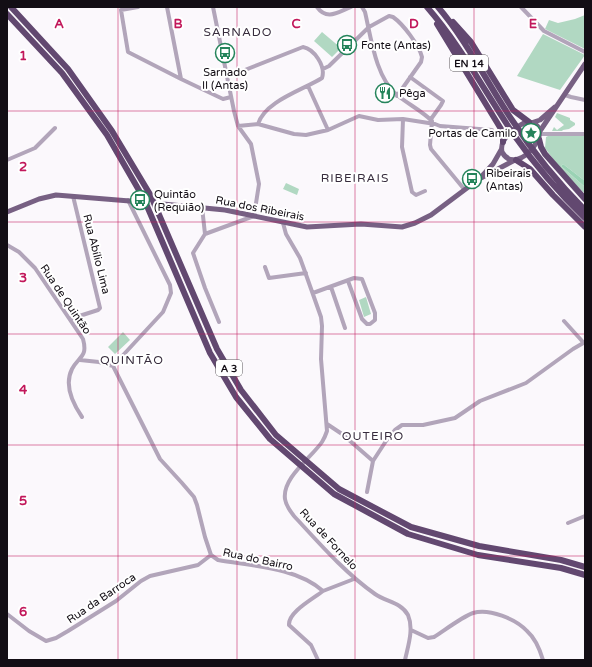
<svg xmlns="http://www.w3.org/2000/svg" width="592" height="667" viewBox="0 0 592 667" font-family="'Varela Round',sans-serif">
<rect width="100%" height="100%" fill="#fbf8fc"/>
<path fill="#b1d8c2" d="M585 15V49L545 29 549 20 558 23 575 19Z
M322 32 341 48 332 57 314 41Z
M543 34 585 55 560 90 517 76Z
M557 113 570 118V120L575 123V125L569 129 563 130 562 131H552L554 127 557 130 564 125 555 117Z
M548 136H585V181L563 164 561 166 585 187V194L559 167 545 148 546 137Z
M286 183 299 189 297 195 283 189Z
M366 297 371 314 364 317 359 300Z
M123 332 130 340 115 354 108 347Z"/>
<path fill="#9ad2b4" d="M563 164 585 181V187L561 166Z"/>
<g fill="none" stroke-linecap="round" stroke-linejoin="round">
<path stroke="#d8d5d9" stroke-width="5" stroke-dasharray="5 2.5" stroke-linecap="butt" d="M143 202 163 204"/>
<path stroke="#b2a5ba" stroke-width="4" d="M138 7 121 10 128 52 181 79
M167 7 181 79 223 99 231 97
M213 7 234 111 238 126 251 144 259 184 254 216 205 234 193 253 205 288 219 322
M317 7C327 21 338 12 351 7
M362 7 365 12C371 38 376 78 397 95 408 104 422 111 432 121L430 145 431 149 464 189
M521 7 544 31 585 52
M323 69 329 66 369 27 389 16 393 17C403 24 419 45 422 57L421 62 397 96
M227 77 303 47C314 49 326 66 322 78 303 90 265 101 258 124
M410 77 443 101 441 105 431 119
M308 86 328 130
M565 95 571 97 585 100
M403 119 402 147 412 192 416 195 425 191
M238 126 258 124 294 134 306 135 328 130 359 116 378 120 403 119 435 124 440 126 492 130
M540 134H585
M7 160 35 148 55 128
M202 207 205 234
M283 223 286 234 300 258 304 269 321 317 322 326 321 359 327 431C326 434 324 439 322 442 311 458 282 478 285 499 286 506 290 511 294 516 319 543 345 573 375 594 386 602 401 602 408 615 414 629 408 646 405 660
M7 245 19 252 35 268 83 339C88 357 79 356 72 369 64 385 73 404 82 417
M265 267 269 278 306 273
M331 287 345 328
M313 293 354 278 362 279 375 313V320L370 324H367L362 319 348 281
M70 319 98 310 100 308 73 196
M564 321 583 342
M80 360 99 362 113 366
M113 366 160 459 182 483 194 497 197 505 205 537 211 555
M113 366 163 312 171 293 170 285 128 200
M327 424 342 434 373 461 367 492
M373 461 386 441 395 430 402 425H423L455 418 480 401 526 383 573 349 585 342
M568 523 585 516
M211 555 218 560C252 566 296 567 323 591L354 579
M7 614 29 631 46 641 56 638 68 631 116 601 141 581 150 576 198 565 211 555
M411 630 428 638 434 637C445 630 462 617 473 613 489 608 516 619 527 631 535 638 540 650 543 660
M318 660 311 645 289 625C288 612 313 599 323 591"/>
<path stroke="#776083" stroke-width="5" d="M524 123C563 119 518 181 502 152 499 139 514 128 524 123Z
M531 123 540 120 555 107
M540 131 585 64
M482 176 493 164 501 150
M163 204 225 210 307 227 361 224 402 227 415 223 431 215 479 179 515 160
M7 212 39 199 56 195 142 202"/>
<path stroke="#624870" stroke-width="6" d="M11 7 68 69 112 131 151 196 217 349 241 390 276 435 339 489 411 527 479 546 561 560 585 567
M427 7C461 46 485 92 514 135 535 165 559 193 585 218
M438 7C467 41 487 83 512 120 533 152 557 182 585 210
M7 14 62 73 107 135 144 199 210 353 236 397 270 439 334 494 408 534 478 555 561 568 585 575
M453 22 471 42 513 110 529 122
M437 24 501 129 503 135V142
M539 139 541 147 545 154 585 199
M516 160 530 169 553 195 585 227"/>
</g>
<path fill="none" stroke="#c2185b" stroke-width="1" stroke-opacity="0.55" d="M118 7V660M237 7V660M355 7V660M474 7V660M7 111H585M7 222H585M7 334H585M7 445H585M7 556H585"/>
<defs>
<g id="bus-ring" transform="scale(1)"><circle r="9.5" fill="#fff" stroke="#25845b" stroke-width="1.5"/><path d="M-5-6H5V4H4V6H2V4H-2V6H-4V4H-5ZM-3.5-4V0h7V-4ZM-3.5 1.2v1.5H-2V1.2ZM2 1.2v1.5H3.5V1.2Z" fill="#25845b"/></g>
<g id="restaurant-ring" transform="scale(1)"><circle r="9.5" fill="#fff" stroke="#25845b" stroke-width="1.5"/><path d="M-5-6h1v4h1v-4h1v4h1v-4h1v5L-1.5 .5V6h-2V.5L-5-1ZM5-6V6H3V1.5H1.5Q1.5-4 5-6Z" fill="#25845b"/></g>
<g id="sight-ring" transform="scale(1)"><circle r="9.5" fill="#fff" stroke="#25845b" stroke-width="1.5"/><path d="M0-6L1.8-2.2L6-1.7L2.9 1.2L3.7 5.4L0 3.3L-3.7 5.4L-2.9 1.2L-6-1.7L-1.8-2.2Z" fill="#25845b"/></g>
</defs>
<g fill-rule="evenodd">
<use href="#bus-ring" x="347" y="45"/>
<use href="#bus-ring" x="225" y="53"/>
<use href="#restaurant-ring" x="385" y="93"/>
<use href="#sight-ring" x="531" y="133"/>
<use href="#bus-ring" x="472" y="179"/>
<use href="#bus-ring" x="140" y="200"/>
</g>
<g text-anchor="middle" stroke-width="4" stroke-linejoin="round" paint-order="stroke">
<g fill="#fff" stroke="#5a565b" stroke-width="1">
<rect x="450" y="55" width="38" height="16" rx="3"/>
<rect x="216" y="360" width="26" height="16" rx="3"/>
</g>
<g font-size="10" font-weight="bold" fill="#130e15">
<text x="469" y="67">EN 14</text>
<text x="229" y="372">A 3</text>
</g>
<g font-size="11" fill="#130e15" stroke="#fff" text-anchor="start">
<text x="361" y="49">Fonte (Antas)</text>
<text x="225" y="76" text-anchor="middle">Sarnado<tspan x="225" dy="13">II (Antas)</tspan></text>
<text x="399" y="97">Pêga</text>
<text x="517" y="137" text-anchor="end">Portas de Camilo</text>
<text x="486" y="177">Ribeirais<tspan x="486" dy="13">(Antas)</tspan></text>
<text x="154" y="198">Quintão<tspan x="154" dy="13">(Requião)</tspan></text>
</g>
<g font-size="11" fill="#130e15" stroke="#fff">
<text transform="translate(260 208) rotate(11)" y="4">Rua dos Ribeirais</text>
<text transform="translate(97 254) rotate(76)" y="4">Rua Abílio Lima</text>
<text transform="translate(66 299) rotate(56)" y="4">Rua de Quintão</text>
<text transform="translate(329 539) rotate(47)" y="4">Rua de Fornelo</text>
<text transform="translate(258 559) rotate(12)" y="4">Rua do Bairro</text>
<text transform="translate(101 598) rotate(-34)" y="4">Rua da Barroca</text>
</g>
<g font-size="12" letter-spacing="1" fill="#372c3d" stroke="#fff">
<text x="238" y="36">SARNADO</text>
<text x="355" y="182">RIBEIRAIS</text>
<text x="132" y="364">QUINTÃO</text>
<text x="373" y="440">OUTEIRO</text>
</g>
</g>
<g font-size="13" text-anchor="middle" font-weight="bold" fill="#c2185b" stroke="#fff" stroke-width="4" stroke-linejoin="round" paint-order="stroke">
<text x="59" y="28">A</text>
<text x="178" y="28">B</text>
<text x="296" y="28">C</text>
<text x="414" y="28">D</text>
<text x="533" y="28">E</text>
<text x="23" y="60">1</text>
<text x="23" y="171">2</text>
<text x="23" y="282">3</text>
<text x="23" y="394">4</text>
<text x="23" y="505">5</text>
<text x="23" y="616">6</text>
</g>
<rect width="592" height="667" fill="none" stroke="#130e15" stroke-width="16"/>
</svg>
